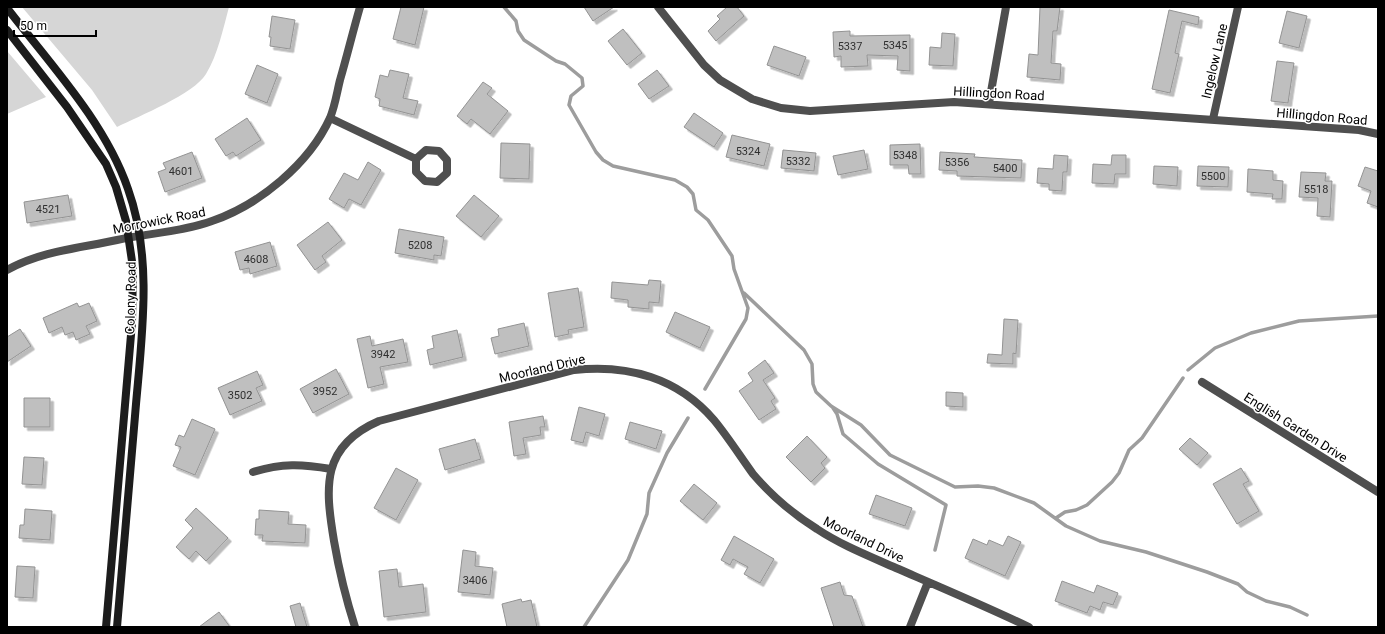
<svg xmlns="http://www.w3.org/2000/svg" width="1385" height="634" viewBox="0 0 1385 634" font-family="Roboto,sans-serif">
<defs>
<filter id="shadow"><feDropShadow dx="3.5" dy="3.5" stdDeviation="0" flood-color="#0004"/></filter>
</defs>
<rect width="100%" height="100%" fill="#fff"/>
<path fill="#d6d6d6" d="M22 7H229C223 29 218 54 206 74 194 94 139 116 117 127L92 90Z
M7 51 46 97 7 114Z"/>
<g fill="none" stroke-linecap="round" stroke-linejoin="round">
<path stroke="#9d9d9d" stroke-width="3.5" d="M504 7 516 21 518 31 524 40 556 61 565 64 582 78 583 86 571 96 569 105 596 152 603 160 613 166 675 180 687 187 693 194 696 210 708 220 732 256 734 269 748 308 746 319 705 389
M744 293 804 350 812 364 813 384 816 392 831 406 861 425 890 455 955 487 978 486 994 488 1034 503 1066 526 1100 541 1146 552 1207 572 1238 584 1247 592 1266 601 1290 607 1307 615
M1188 370 1215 348 1251 333 1299 321 1378 316
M833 408 837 414 843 434 878 464 946 505 935 550
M1056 518 1065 512 1076 510 1087 505 1112 482 1119 473 1129 450 1142 438 1183 378
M584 627 628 560 647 514 649 493 667 453 688 418"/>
</g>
<path fill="#bfbfbf" stroke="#939393" filter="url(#shadow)" d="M401 7H424L415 45 393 39Z
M584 7H614L593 21Z
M727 7H737L744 16 716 41 708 31 720 19 717 16Z
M1040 7H1060L1057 31H1053L1051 63 1061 64 1060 80 1027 77 1029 54 1038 55Z
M1169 10 1199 17 1198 25 1182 21 1175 53 1179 54 1170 93 1152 89Z
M1287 11 1307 16 1299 48 1279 43Z
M272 16 295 20 290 49 270 46 271 37H269Z
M623 29 642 53 627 65 608 41Z
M850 31V36L910 35V71L897 70 898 56 867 55 868 66 841 67V56L834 57 833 32Z
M942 33 955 34 953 66 929 65 930 47 941 48Z
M774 46 806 57 799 76 767 65Z
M1277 61 1294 63 1288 103 1271 101Z
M257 65 278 74 267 103 245 94Z
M390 70 409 74 403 98 418 101 414 115 379 106 380 99 375 97 380 75 388 77Z
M657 70 669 86 649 99 638 84Z
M483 82 492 88 487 94 508 111 490 134 471 119 467 124 457 116Z
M694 113 723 133 714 147 684 127Z
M247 118 261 140 236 156 233 152 226 156 215 139Z
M732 135 770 144 764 166 726 157Z
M501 143 530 144 529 179 500 178Z
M920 144 921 174H909L908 165H890V145Z
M783 150 816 153 814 171 781 168Z
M864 150 868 169 838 175 833 156Z
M192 152 202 178 165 192 158 172 166 169 163 163Z
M940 152 975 154 974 157 1022 160 1021 178 957 176V171L939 170Z
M1054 155 1068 156 1067 172H1063L1062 191 1049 190V184L1037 183 1038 168 1053 169Z
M1112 155H1126V174H1115L1114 184 1092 183 1093 164 1111 165Z
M368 162 381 170 361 205 349 199 344 208 329 199 344 173 358 180Z
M1154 166 1178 167 1177 186 1153 184Z
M1198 166 1229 167 1228 187 1197 186Z
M1365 167 1378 171V207L1367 203 1371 191 1358 186Z
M1248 169 1273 171V180L1283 181 1282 199H1272L1273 194 1247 192Z
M1301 172 1326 173 1325 181H1332L1330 217 1317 216 1318 198 1299 197Z
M68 195 72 216 27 223 24 202Z
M474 195 499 216 481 237 456 216Z
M328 222 342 240 322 256 326 262 315 270 297 245Z
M399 229 444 237 441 256 434 255V260L395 253Z
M270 242 277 266 250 274 249 268 240 270 235 252Z
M649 280 661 281 659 303 649 302V309L628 307V300L611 298 612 282 648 285Z
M578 288 584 327 568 330 569 334 555 337 548 293Z
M77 303 79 307 89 303 97 321 86 326 90 334 76 340 73 332 65 335 62 327 49 333 43 318Z
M675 312 710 327 700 348 666 332Z
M1004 319 1018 320 1016 354 1013 353V364L987 363 988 354 1002 355Z
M524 323 529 346 495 354 491 338 499 336 498 329Z
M20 329 31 346 7 362V337Z
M457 330 463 357 430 365 427 350 434 348 432 336Z
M370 336 372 346 403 339 408 362 380 367 384 384 368 388 357 339Z
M765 360 774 373 763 380 775 398 771 401 776 409 759 420 739 391 753 381 748 373Z
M336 369 349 394 313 413 300 389Z
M257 371 263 385 256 388 262 401 230 415 218 388Z
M946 392 963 393V407L946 406Z
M24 398H50V427H24Z
M579 407 605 414 599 436 586 432 583 443 571 440Z
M543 416 545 427H540L541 435 523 438 526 454 514 456 509 422Z
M192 419 215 429 195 475 173 466 181 447 175 445 179 435 184 437Z
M630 422 662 431 656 449 625 439Z
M807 436 827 457 821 463 825 468 811 482 786 457Z
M1190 438 1208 453 1197 465 1179 449Z
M475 439 481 459 445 470 439 449Z
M24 457 44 458 42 485 22 484Z
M396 468 418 480 396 520 374 508Z
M1241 468 1249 481 1243 484 1259 511 1237 524 1213 484Z
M694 484 717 503 703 520 680 501Z
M876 495 912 508 905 526 869 514Z
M196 508 228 538 206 561 196 551 189 559 176 547 193 528 185 520Z
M25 509 52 511 50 540 19 538 20 525H24Z
M259 510 289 512 288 524 306 525 305 543 262 541 263 535H255L256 519H259Z
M734 536 774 559 760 583 744 574 748 567 733 559 730 565 721 560Z
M1008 536 1021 542 1005 576 965 558 973 539 987 545 989 540 1003 546Z
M463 550 476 552 475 566 493 568 490 595 458 592Z
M17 566 35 567 33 598 15 597Z
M397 569 399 587 423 584 426 612 384 617 379 571Z
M1062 581 1094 593 1097 585 1118 593 1113 605 1103 602 1100 610 1090 606 1087 613 1055 601Z
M840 582 844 595 852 596 863 627H834L821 588Z
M521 599 522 602 531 600 537 627H507L502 604Z
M300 603 307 627H296L290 606Z
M219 612 230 627H199Z"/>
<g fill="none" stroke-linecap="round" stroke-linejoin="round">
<path stroke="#4f4f4f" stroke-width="8" d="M658 7 704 65 720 80 752 99 781 108 810 111 954 102 1359 130 1378 134
M989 103 1006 7
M330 118 416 159V172L425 181 437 182 447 173V160L439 151 426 150 416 159
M1213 119 1238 7
M7 270C41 251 80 248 117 240 149 233 182 232 212 221 259 205 309 164 330 118 335 106 337 92 340 80 347 56 353 31 360 7
M1202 382 1378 492
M253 472C282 463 302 464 331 469
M355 627C346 599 339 570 334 541 325 487 321 446 379 421L574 370C628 364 678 378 714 420 728 437 740 456 753 474 771 495 793 514 817 529 841 545 869 556 896 568 940 587 985 606 1029 627
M910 627 928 582"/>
<path stroke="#1c1c1c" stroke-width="8" d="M7 8C50 64 105 122 128 189 154 261 141 341 135 416 129 486 123 557 117 627
M7 30 67 107 106 164 116 187 126 221 133 268 132 323 106 627"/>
</g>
<g text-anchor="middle" stroke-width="3" stroke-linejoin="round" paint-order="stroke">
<g font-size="11" fill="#303030">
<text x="895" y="49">5345</text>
<text x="850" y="50">5337</text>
<text x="748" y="155">5324</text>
<text x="905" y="159">5348</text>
<text x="798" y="165">5332</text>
<text x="957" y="166">5356</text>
<text x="1005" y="172">5400</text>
<text x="181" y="175">4601</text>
<text x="1213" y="180">5500</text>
<text x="1316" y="193">5518</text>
<text x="48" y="213">4521</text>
<text x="420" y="249">5208</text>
<text x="256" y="263">4608</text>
<text x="383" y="358">3942</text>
<text x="325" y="395">3952</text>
<text x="240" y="399">3502</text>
<text x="475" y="584">3406</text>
</g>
<g font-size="13" fill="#000" stroke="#fff">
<text transform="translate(1214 61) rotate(-77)" y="5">Ingelow Lane</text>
<text transform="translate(999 93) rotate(3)" y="5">Hillingdon Road</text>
<text transform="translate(1322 116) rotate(5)" y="5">Hillingdon Road</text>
<text transform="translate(159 220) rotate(-11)" y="5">Morrowick Road</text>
<text transform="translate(130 298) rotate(-89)" y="5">Colony Road</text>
<text transform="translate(542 368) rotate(-13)" y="5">Moorland Drive</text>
<text transform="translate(1296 427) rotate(32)" y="5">English Garden Drive</text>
<text transform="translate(864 539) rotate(26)" y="5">Moorland Drive</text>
</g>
</g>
<rect width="1385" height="634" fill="none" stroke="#000000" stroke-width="16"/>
<path d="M14 30v6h82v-6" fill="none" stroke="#000000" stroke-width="2"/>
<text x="20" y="30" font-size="12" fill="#000000" stroke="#ffffff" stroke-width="3" paint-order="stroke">50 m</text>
</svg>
